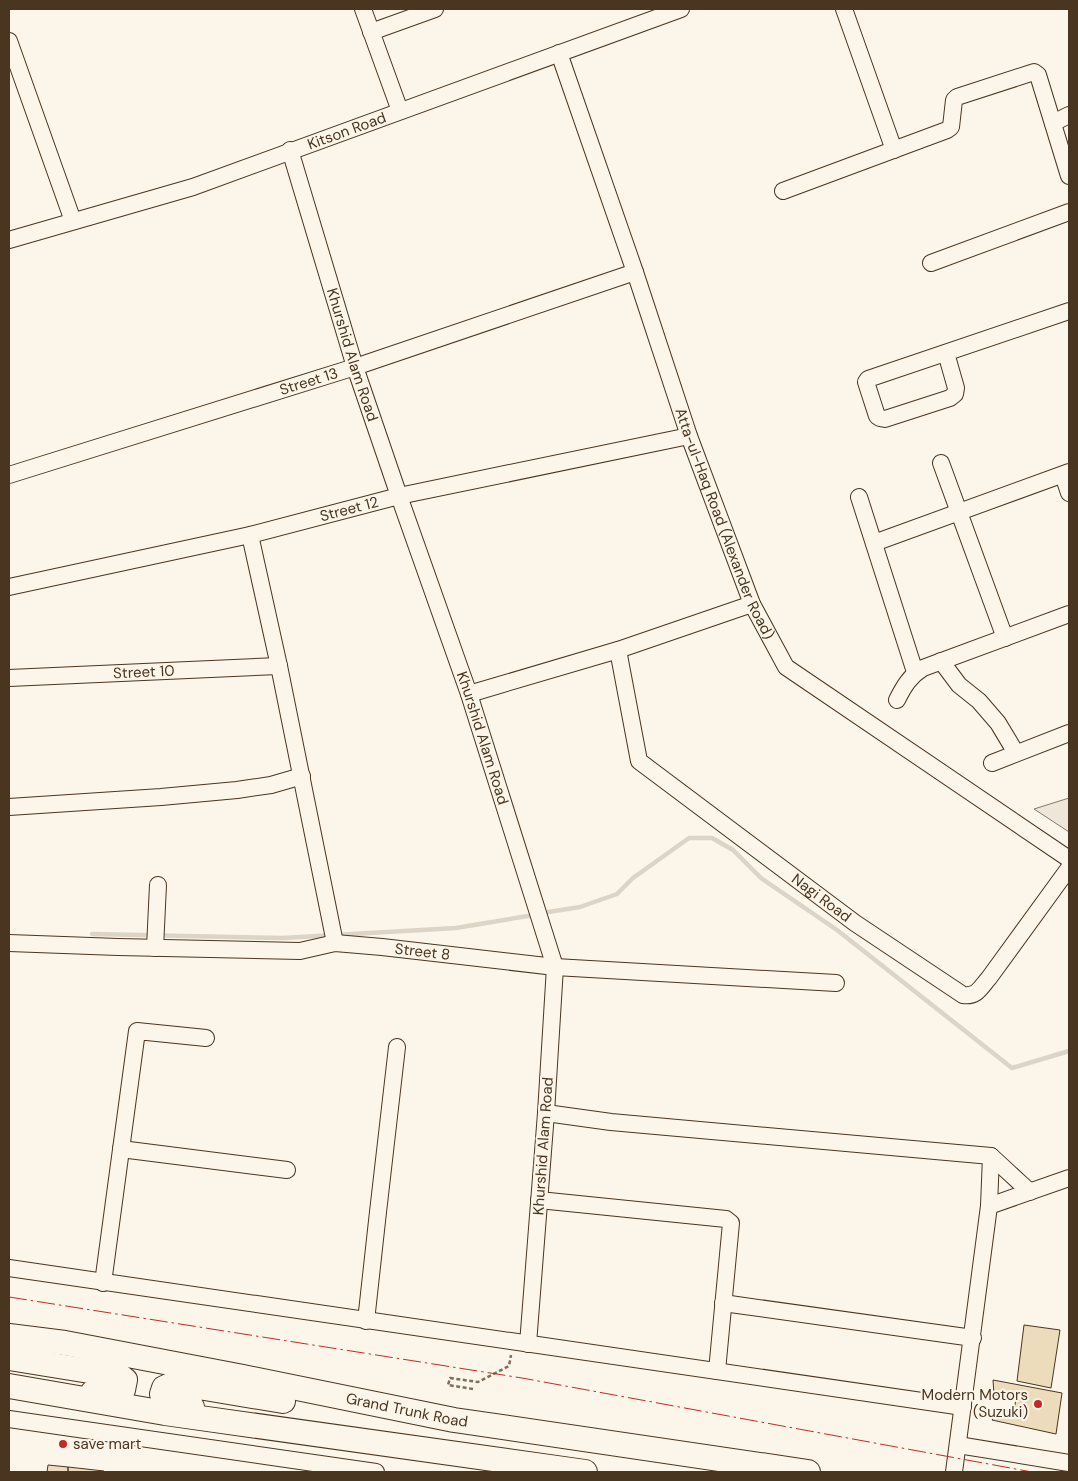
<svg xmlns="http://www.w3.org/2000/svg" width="1078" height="1481" viewBox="0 0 1078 1481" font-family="'DM Sans',sans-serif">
<rect width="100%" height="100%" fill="#fbf6e9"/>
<path fill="#ede6d9" stroke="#887966" d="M1069 798V832L1034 809Z"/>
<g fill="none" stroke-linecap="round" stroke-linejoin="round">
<path stroke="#dcd4c6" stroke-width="4.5" d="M542 913 580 907 617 894 633 878 689 838H712L733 850 761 878 837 930 1012 1068 1069 1051
M92 934 283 938 456 928 534 915"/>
</g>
<path fill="#ecdcbc" stroke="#4a3520" d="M1024 1325 1060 1330 1051 1388 1017 1381Z
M993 1380 1062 1393 1056 1434 992 1420 998 1410 1014 1411 1016 1398 994 1395Z
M48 1465 68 1467V1472H47Z
M68 1467 104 1471 103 1472H68Z"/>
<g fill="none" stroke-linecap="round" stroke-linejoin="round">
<g stroke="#4a3520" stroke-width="18">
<g id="minor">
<path d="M363 9 400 111"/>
<path d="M844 9 894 150"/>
<path d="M371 32 435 9"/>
<path d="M9 41 73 221"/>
<path id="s1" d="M559 53 635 272 689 436 752 604 786 667 1069 859"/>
<path d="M1053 123 1069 115"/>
<path id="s2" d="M290 150 355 367 399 496 469 694 555 967 546 1113 528 1344"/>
<path d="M783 191 947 130 951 127 954 100 957 97 1034 72 1038 75 1069 176"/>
<path id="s3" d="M9 240 193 187 681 9"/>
<path d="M931 263 1069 212"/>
<path d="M946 353 956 388 955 394 950 398 885 419 880 418 877 416 866 382 868 379 1069 311"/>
<path d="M941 463 1005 638"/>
<path id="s4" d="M9 475 355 367 635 272"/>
<path d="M1063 475 1069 493"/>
<path d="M859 497 915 672"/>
<path d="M250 535 279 666 335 943"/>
<path d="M874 543 1069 472"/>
<path id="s5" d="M9 587 250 535 399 496 689 436"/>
<path id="s6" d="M618 650 639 761 855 923 963 995C977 997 980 988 989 978L1069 868"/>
<path d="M941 661 959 685 979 701 998 723 1016 753"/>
<path id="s7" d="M9 678 279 666"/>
<path d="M469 694 618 650 752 604"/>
<path d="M897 700C904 686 910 676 923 668L1069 614"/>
<path d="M992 763 1069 733"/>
<path d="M9 807 161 797 237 790 271 785 302 776"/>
<path id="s8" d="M9 943 118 947 300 951 335 943 382 947 555 967 836 983"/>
<path d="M155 948 158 885"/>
<path d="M546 1113 611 1122 991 1156 1030 1192"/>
<path d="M121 1149 287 1170"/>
<path d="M539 1200 726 1219 731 1223 717 1371"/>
<path d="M989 1206 1069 1178"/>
<path d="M9 1268 963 1407"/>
<path d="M103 1283 137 1031 206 1038"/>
<path d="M723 1303 973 1338"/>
<path d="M366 1321 378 1212 397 1047"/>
<path d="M9 1419 376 1472"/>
<path d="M958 1445 1069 1463"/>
<path d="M954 1472 989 1206 991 1156"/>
</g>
</g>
<g stroke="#4a3520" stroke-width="26">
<g id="highway">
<path id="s9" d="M9 1336 65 1343 243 1377 454 1420 808 1472"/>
<path d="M9 1358 120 1376 125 1380 123 1390 122 1392H93"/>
<path d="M9 1386 165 1413 585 1472"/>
<path d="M192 1407 168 1402 165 1400 162 1394 164 1388 175 1383 283 1401"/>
</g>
</g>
<path stroke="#7f6f5c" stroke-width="2.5" stroke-dasharray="4 2.5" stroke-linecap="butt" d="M473 1389 448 1385 450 1378 478 1382 509 1366 511 1355"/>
<use href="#minor" stroke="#fbf6e9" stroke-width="16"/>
<use href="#highway" stroke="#fbf6e9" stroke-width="24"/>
<path stroke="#c62828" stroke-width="1" stroke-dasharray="18 4 2.5 4" stroke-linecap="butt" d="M9 1297 522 1378 1032 1472"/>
</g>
<g fill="#c62828" stroke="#fbf6e9" stroke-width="2">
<circle cx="1038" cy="1404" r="5"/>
<circle cx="63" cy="1444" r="5"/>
</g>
<g text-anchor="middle" stroke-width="4" stroke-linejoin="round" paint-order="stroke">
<g font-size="15" fill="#4a3520" stroke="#fbf6e9">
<text dy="5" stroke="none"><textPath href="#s3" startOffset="355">Kitson Road</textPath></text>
<text dy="5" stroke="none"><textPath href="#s2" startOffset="214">Khurshid Alam Road</textPath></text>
<text dy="5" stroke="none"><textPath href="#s4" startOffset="314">Street 13</textPath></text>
<text dy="5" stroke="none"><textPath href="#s5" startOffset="349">Street 12</textPath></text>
<text dy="5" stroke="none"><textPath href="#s1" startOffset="499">Atta-ul-Haq Road (Alexander Road)</textPath></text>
<text dy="5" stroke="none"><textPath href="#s7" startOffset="135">Street 10</textPath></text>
<text dy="5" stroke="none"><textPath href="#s2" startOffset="619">Khurshid Alam Road</textPath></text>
<text dy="5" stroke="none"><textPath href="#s6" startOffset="341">Nagi Road</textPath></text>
<text dy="5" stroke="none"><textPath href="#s8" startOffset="415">Street 8</textPath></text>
<text transform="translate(543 1146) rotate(-86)" y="5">Khurshid Alam Road</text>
<text dy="5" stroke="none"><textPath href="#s9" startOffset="405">Grand Trunk Road</textPath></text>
</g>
<g font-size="15" fill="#4a3520" stroke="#fbf6e9" text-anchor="end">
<text x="1028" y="1400">Modern Motors<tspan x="1028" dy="17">(Suzuki)</tspan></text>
<text x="73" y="1449" text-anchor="start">save mart</text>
</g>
</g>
<rect width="1078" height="1481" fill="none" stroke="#4a3520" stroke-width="20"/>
</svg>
